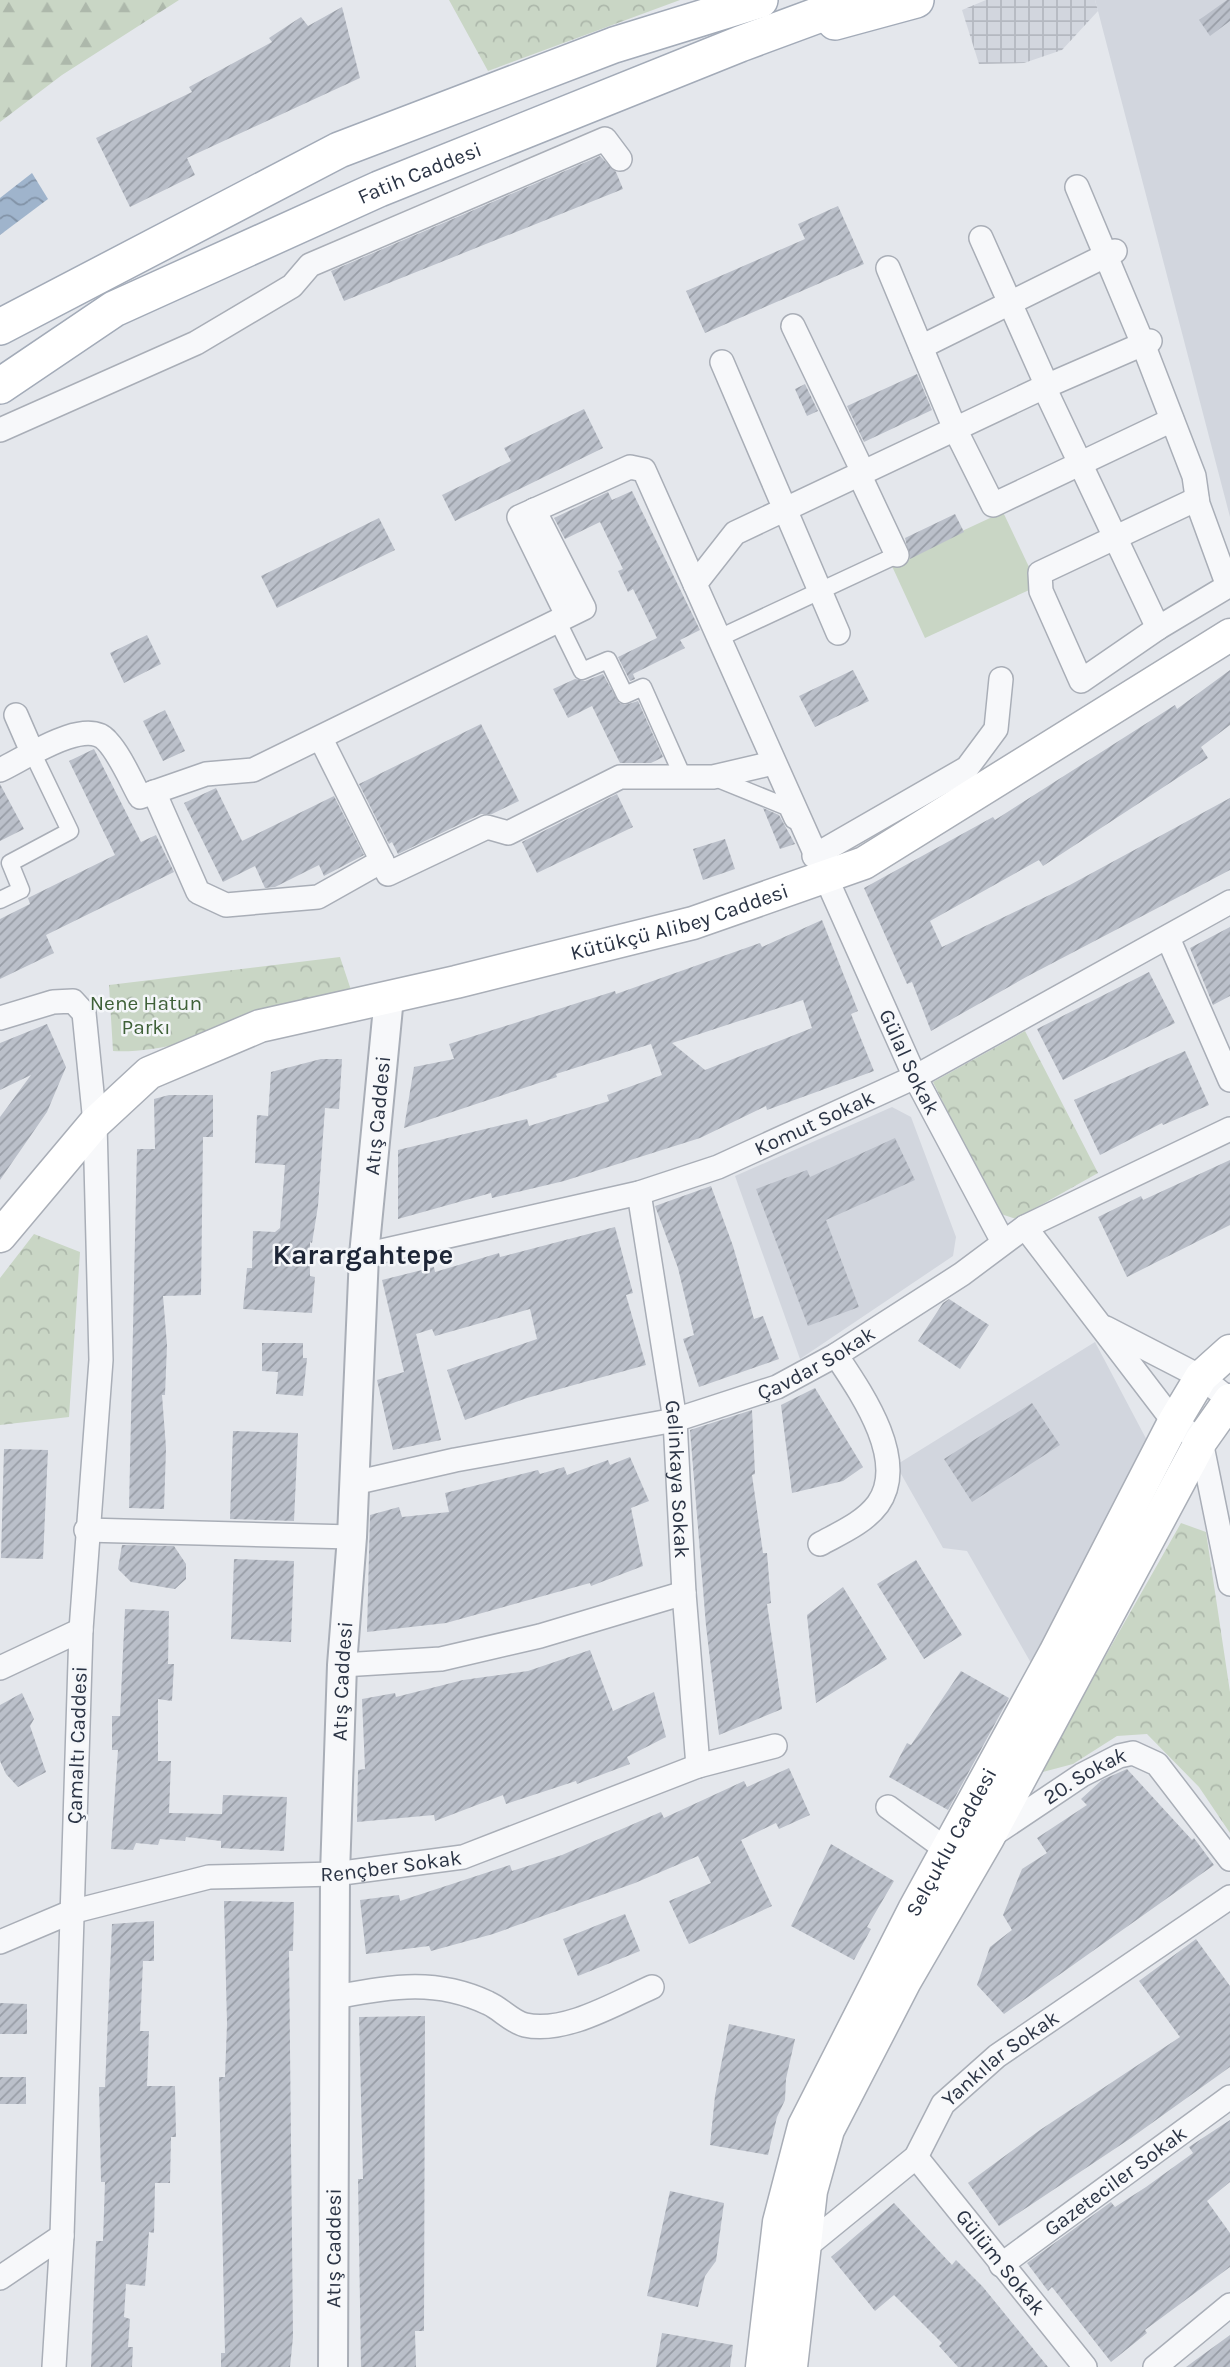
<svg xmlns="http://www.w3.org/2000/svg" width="1230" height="2367" viewBox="0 0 1230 2367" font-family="Karla,sans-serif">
<defs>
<pattern id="industrial-grid" width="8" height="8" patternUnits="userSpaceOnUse" patternTransform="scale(1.75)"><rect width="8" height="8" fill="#d2d6de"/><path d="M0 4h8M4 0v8" fill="none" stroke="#b4b8c0"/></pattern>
<pattern id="forest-firs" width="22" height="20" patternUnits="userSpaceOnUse" patternTransform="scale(1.75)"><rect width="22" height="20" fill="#c9d6c5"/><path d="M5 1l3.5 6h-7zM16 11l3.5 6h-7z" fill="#adb8ab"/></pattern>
<pattern id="park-crowns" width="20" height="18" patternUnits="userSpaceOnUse" patternTransform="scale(1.75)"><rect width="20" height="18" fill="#c9d6c5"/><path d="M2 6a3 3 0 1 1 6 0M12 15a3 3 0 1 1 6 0" fill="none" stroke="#adb8ab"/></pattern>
<pattern id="water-waves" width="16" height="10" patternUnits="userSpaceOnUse" patternTransform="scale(1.75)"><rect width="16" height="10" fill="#9fb4cc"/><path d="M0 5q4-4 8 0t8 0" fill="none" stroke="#8293a7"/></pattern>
<pattern id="building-hatch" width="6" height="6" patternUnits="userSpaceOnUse" patternTransform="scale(1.75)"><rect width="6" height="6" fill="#bbc0ca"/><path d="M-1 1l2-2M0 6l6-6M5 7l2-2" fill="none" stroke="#989da6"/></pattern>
</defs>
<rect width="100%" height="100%" fill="#e4e7ec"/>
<path fill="#d2d6de" d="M1095 0H1230V517L1098 11Z
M892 1107 911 1117 956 1237 953 1256 800 1359 735 1176Z
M1095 1342 1151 1448 1035 1670 967 1551 943 1548 896 1465Z"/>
<path fill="url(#industrial-grid)" d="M986 0H1095L1098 11 1062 50 1024 63 979 64 962 10Z"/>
<path fill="url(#forest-firs)" d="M0 0H179L62 75 0 122Z"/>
<path fill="url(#park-crowns)" d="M449 0H680L488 71Z
M340 957 351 990C286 1010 178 1055 113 1051L109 985Z
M1025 1031 1098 1173 1016 1219 998 1213 933 1082Z
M34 1234 80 1252 69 1417 0 1425V1278Z
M1181 1523 1206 1532 1230 1692V1833L1199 1787 1147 1734 1117 1736 1073 1764 1039 1773Z"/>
<path fill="#c9d6c5" d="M1003 512 1038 586 925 638 891 564Z"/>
<path fill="url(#water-waves)" d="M32 173 48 199 0 235V198Z"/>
<path fill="url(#building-hatch)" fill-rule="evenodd" d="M1227 0H1230V21L1210 36 1199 20Z
M342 7 360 78 187 158 195 175 130 207 96 138 192 92 189 87 272 42 269 38 301 17 308 26Z
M600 156 616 172 623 189 344 301 331 271Z
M838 206 864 264 705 333 686 291 805 239 798 224Z
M917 374 932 410 864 442 847 406Z
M805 384 818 411 807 416 795 389Z
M584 409 603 448 455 521 442 495 511 461 504 448Z
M632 491 700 630 680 640 685 648 633 674 635 679 630 681 618 657 657 638 633 589 628 592 618 571 623 569 600 522 565 539 554 518 608 492 612 500Z
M955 514 964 532 910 559 905 538Z
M379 518 395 550 277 608 261 576Z
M147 635 161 664 124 683 110 653Z
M853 670 869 701 815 727 799 696Z
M1230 670V725L1201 747 1208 758 1043 866 1039 860 930 921 942 947 1068 886 1230 798V870L1028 976 931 1031 912 982 907 984 864 888 993 817 995 820 1175 705 1177 709Z
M603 674 619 703 625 705 638 701 663 757 651 763H620L592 706 568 718 553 689 575 679 585 681Z
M165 710 185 751 163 761 143 721Z
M481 724 519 801 492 814H481L398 854 392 842 389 844 359 784Z
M94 749 141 842 156 835 174 872 46 935 54 953 0 979V919L30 904 28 898 115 855 69 761Z
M0 784 24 829 0 841Z
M216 788 242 841 334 796 364 855 324 876 319 865 275 887 265 888 255 866 223 882 184 803Z
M617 794 633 827 537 873 522 842Z
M763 808 779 815 795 844 780 849Z
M725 839 735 869 703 880 693 849Z
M822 920 858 1011 851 1014 874 1071 767 1110 766 1106 700 1138 564 1181 492 1198 491 1193 398 1219V1150L527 1119 529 1126 609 1101 607 1095 662 1075 651 1044 556 1074 557 1077 404 1128 414 1067 454 1059 449 1044 615 991 616 994 760 943 762 947ZM803 1000 812 1028 705 1070 672 1043Z
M1230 927V996L1213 1005 1190 948Z
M1149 972 1175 1023 1063 1080 1037 1029Z
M47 1024 66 1067 47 1112 0 1180V1117L31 1075 0 1090V1043Z
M1185 1051 1209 1105 1163 1125 1162 1123 1100 1155 1074 1100Z
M321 1059H342L339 1109 325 1108 318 1206 312 1243 310 1242V1276L315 1277 312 1313 243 1309 247 1268H252L253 1231 275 1232 280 1228 285 1165 255 1163 257 1115 268 1116 271 1072Z
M169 1095H213V1137H203L201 1295 163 1296 167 1345 165 1395H162L166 1448 164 1509 129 1508 137 1149H155L154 1099Z
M895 1138 915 1180 826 1220 859 1307 808 1326 756 1189 807 1170 810 1177Z
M1230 1160V1225L1127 1277 1098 1217 1141 1196 1143 1200Z
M711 1186 733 1246 754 1319 763 1316 779 1359 699 1387 683 1339 694 1335 678 1268 655 1206Z
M615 1227 633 1293 626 1295 646 1365 527 1398 465 1420 447 1370 537 1339 530 1309 435 1336 432 1329 416 1334 441 1440 393 1450 377 1380 404 1372 382 1280 434 1267 435 1272 499 1253 500 1257Z
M949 1299 989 1325 960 1369 918 1341 943 1303Z
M262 1343H303V1358H307L303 1396 276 1394 278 1372 262 1371Z
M815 1388 863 1467 843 1481 792 1493 781 1405Z
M1032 1403 1060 1445 972 1502 944 1459Z
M752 1410 755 1474 752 1475 763 1553H767L771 1603 767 1604 782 1709 719 1735 706 1626 690 1430Z
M233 1431 298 1433 294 1521 230 1519Z
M4 1449 48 1450 43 1559 1 1558Z
M630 1457 649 1501 631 1508 643 1566 591 1586 590 1583 446 1623 367 1632 370 1515 399 1507 402 1517 449 1512 445 1493 538 1470 540 1474 564 1467 567 1475 608 1460 610 1465Z
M122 1545 174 1546 186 1564V1579L175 1589 131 1582 118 1569Z
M234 1559 294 1561 291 1642 231 1639Z
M916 1560 962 1635 924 1659 877 1584Z
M843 1587 887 1659 816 1703 807 1615Z
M125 1609 169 1611 168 1664H174L172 1701 158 1699V1761H171L169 1813 222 1814 223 1795 287 1797 284 1851 221 1848V1841L186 1837 185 1841 160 1839 158 1845 136 1843 133 1850 111 1849 118 1750H112V1716H120Z
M590 1650 613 1711 654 1692 666 1737 627 1757 630 1764 577 1784 576 1781 506 1804 503 1795 435 1821 434 1815 357 1822 358 1770 365 1769 362 1699 395 1693 396 1697 463 1680 528 1671Z
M961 1671 1009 1698 948 1810 889 1777 907 1743 911 1745Z
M22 1693 34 1719 30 1726 46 1772 18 1787 6 1774 0 1761V1705Z
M789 1768 810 1815 779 1829 776 1823 741 1840 772 1906 689 1944 669 1901 711 1883 698 1856 635 1883 493 1934 431 1951 429 1946 366 1954 360 1900 399 1895 400 1901 510 1865 512 1871 562 1855 661 1812 664 1818 744 1781 747 1787Z
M1127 1769 1192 1840 1194 1838 1214 1865 1004 2014 977 1985 990 1947 1012 1930 1003 1915 1022 1869 1047 1853 1037 1838 1087 1805 1081 1799 1102 1780Z
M831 1844 894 1881 867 1927 871 1929 854 1960 791 1926Z
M224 1901 294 1902 293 1951H289L293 2337 290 2367H221V2353H225L219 2077H225L227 2024Z
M625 1914 640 1951 578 1976 563 1939Z
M154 1921V1961H143L140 2031H149L147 2086H175L176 2137H171L170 2183H155L154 2233 149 2232 145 2286 126 2284 124 2317 130 2319 128 2347H133L132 2367H91L96 2241H103L105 2182H101L99 2087H105L112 1924Z
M1196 1939 1230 1986V2067L1131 2138 999 2226 968 2183 1040 2130 1180 2037 1139 1981Z
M0 2003 27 2004V2034H0Z
M425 2016 424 2331H415L416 2367H361L358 2179H363L359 2017Z
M729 2024 795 2039 786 2079 785 2100 777 2117 768 2155 710 2145 715 2096Z
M0 2077H26V2104H0Z
M1230 2120V2182L1207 2201 1230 2233V2267L1145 2330 1147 2333 1111 2362 1052 2287 1048 2291 1027 2263 1111 2202 1115 2207 1146 2187 1193 2153 1189 2147Z
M670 2191 724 2203 716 2261 705 2276 698 2307 647 2296Z
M894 2203 952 2265 956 2260 983 2287 1048 2367H958L939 2346 942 2343 894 2295 875 2311 831 2257Z
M662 2333 733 2345 730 2367H656Z
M1230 2335V2367H1186Z"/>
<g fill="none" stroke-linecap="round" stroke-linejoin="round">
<g stroke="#a9aeb7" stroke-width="19">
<path id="pedestrian" d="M557 620 582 671 608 660 625 695 643 687 683 777
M719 638 897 555
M713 777 787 807 793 820
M0 900 21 890 10 863 70 831 33 754"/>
</g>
<g stroke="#a9aeb7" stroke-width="26">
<g id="minor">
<path d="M981 238 1047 386"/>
<path d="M888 268 955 429 993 505 1172 420"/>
<path d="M793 326 863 472"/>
<path d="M921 347 1115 251"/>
<path d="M722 362 838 633"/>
<path d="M1044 387 1158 628 1228 586 1198 504 1194 476 1143 344 1077 187"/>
<path d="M0 430 196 343 292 286 310 265 605 139 620 159"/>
<path d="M859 474 897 555"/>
<path d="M695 584 735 533 1044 387 1150 341"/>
<path id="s1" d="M567 615 519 517 630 467 644 470 915 1077 1003 1242"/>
<path d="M1158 628 1081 681 1041 591 1040 573 1197 499"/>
<path d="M16 715 33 754"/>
<path d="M321 739 382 861"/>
<path d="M0 770C24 759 86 716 107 741 121 756 130 779 140 797L206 774 253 770 584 608 534 510"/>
<path d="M154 792 198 892 226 905 318 897 382 861 388 874 487 827 508 833 620 777H713L773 763"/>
<path d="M814 856 967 768 996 729 1001 679"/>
<path d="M1168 938 1230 1080"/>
<path d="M0 1018 53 1002 73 1001 84 1013 95 1123 101 1360 81 1630 62 2236 54 2367"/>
<path id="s2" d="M639 1193 675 1420 684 1593 698 1766"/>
<path d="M1025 1227 1174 1422 1201 1441 1230 1584"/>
<path id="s3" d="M364 1255 639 1193 718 1167 915 1077 1230 902"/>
<path d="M1106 1328 1201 1377 1230 1400"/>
<path id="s4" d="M354 1483 455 1460 675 1420 777 1387 836 1355 962 1274 1025 1227 1230 1129"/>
<path d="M86 1530 352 1537"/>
<path d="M820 1544C840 1533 864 1523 878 1504 909 1460 860 1391 836 1355"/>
<path d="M342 1665 441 1659 540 1636 684 1593"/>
<path d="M0 1668 81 1630"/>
<path d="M888 1807 947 1850"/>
<path id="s5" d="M991 1836 1082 1775 1119 1756 1133 1753 1157 1764 1230 1859"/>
<path id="s6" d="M0 1942 71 1912 209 1877 335 1874 463 1857 698 1766 775 1746"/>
<path d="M335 1997C391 1987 434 1978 488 2003 500 2008 512 2022 525 2025 565 2034 616 2003 652 1987"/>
<path id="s7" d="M916 2157 1085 2367"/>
<path id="s8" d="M802 2250 916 2157 943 2104 997 2056 1230 1897"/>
<path id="s9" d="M1001 2265 1230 2097"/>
<path d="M0 2278 62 2236"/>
<path d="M1155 2367 1230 2305"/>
</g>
</g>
<g stroke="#a9aeb7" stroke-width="32">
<g id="tertiary">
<path id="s10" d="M333 2367 335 1874 342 1665 352 1537 364 1255 389 997"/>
</g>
</g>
<g stroke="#a9aeb7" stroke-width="35">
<g id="secondary">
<path id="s11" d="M0 1236 95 1123 149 1073 260 1026 456 982 693 923 864 863 1230 635"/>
<path id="s12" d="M762 2367 779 2222 804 2126 914 1910 1055 1653 1174 1422 1201 1377 1230 1351"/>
<path d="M791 2367 811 2191 828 2130 905 1981 988 1838 1201 1441 1230 1400"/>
</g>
</g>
<g stroke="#a3abb8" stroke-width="38">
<g id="primary">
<path d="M835 22 916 0"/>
<path d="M0 327 339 150 614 45 760 0"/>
<path id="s13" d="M0 386 114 309 379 189 740 44 859 0"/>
</g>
</g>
<use href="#pedestrian" stroke="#f7f8fa" stroke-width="16"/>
<use href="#minor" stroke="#f7f8fa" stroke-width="23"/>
<use href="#tertiary" stroke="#f7f8fa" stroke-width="28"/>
<use href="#secondary" stroke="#fff" stroke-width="32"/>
<use href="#primary" stroke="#fff" stroke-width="35"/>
</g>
<g text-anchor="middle" stroke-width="5" stroke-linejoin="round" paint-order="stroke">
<g font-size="21" fill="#2b3445" stroke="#f4f6f9">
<text dy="7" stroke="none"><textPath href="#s13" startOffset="472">Fatih Caddesi</textPath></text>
<text dy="7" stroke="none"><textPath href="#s11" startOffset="774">Kütükçü Alibey Caddesi</textPath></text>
<text dy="7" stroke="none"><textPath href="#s1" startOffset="894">Gülal Sokak</textPath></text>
<text dy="7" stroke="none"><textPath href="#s10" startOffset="1253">Atış Caddesi</textPath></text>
<text dy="7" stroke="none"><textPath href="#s3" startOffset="471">Komut Sokak</textPath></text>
<text dy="7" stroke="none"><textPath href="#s4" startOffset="480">Çavdar Sokak</textPath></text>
<text dy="7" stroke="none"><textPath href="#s2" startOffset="289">Gelinkaya Sokak</textPath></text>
<text dy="7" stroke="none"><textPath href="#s10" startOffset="686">Atış Caddesi</textPath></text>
<text transform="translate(77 1745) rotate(-88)" y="7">Çamaltı Caddesi</text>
<text dy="7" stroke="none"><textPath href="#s5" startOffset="112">20. Sokak</textPath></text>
<text dy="7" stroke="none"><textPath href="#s12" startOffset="565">Selçuklu Caddesi</textPath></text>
<text dy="7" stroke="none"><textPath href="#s6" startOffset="402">Rençber Sokak</textPath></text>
<text dy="7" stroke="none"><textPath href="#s8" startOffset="280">Yankılar Sokak</textPath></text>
<text dy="7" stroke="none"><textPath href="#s9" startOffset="142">Gazeteciler Sokak</textPath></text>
<text dy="7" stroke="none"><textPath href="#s10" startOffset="119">Atış Caddesi</textPath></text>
<text dy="7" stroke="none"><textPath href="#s7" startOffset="135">Gülüm Sokak</textPath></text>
</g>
<g font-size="21" fill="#3f6138" stroke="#f4f6f9">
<text x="146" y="1010">Nene Hatun<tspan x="146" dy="24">Parkı</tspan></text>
</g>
<g font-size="28" font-weight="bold" fill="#1d2536" stroke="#f4f6f9">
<text x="363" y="1264">Karargahtepe</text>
</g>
</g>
</svg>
